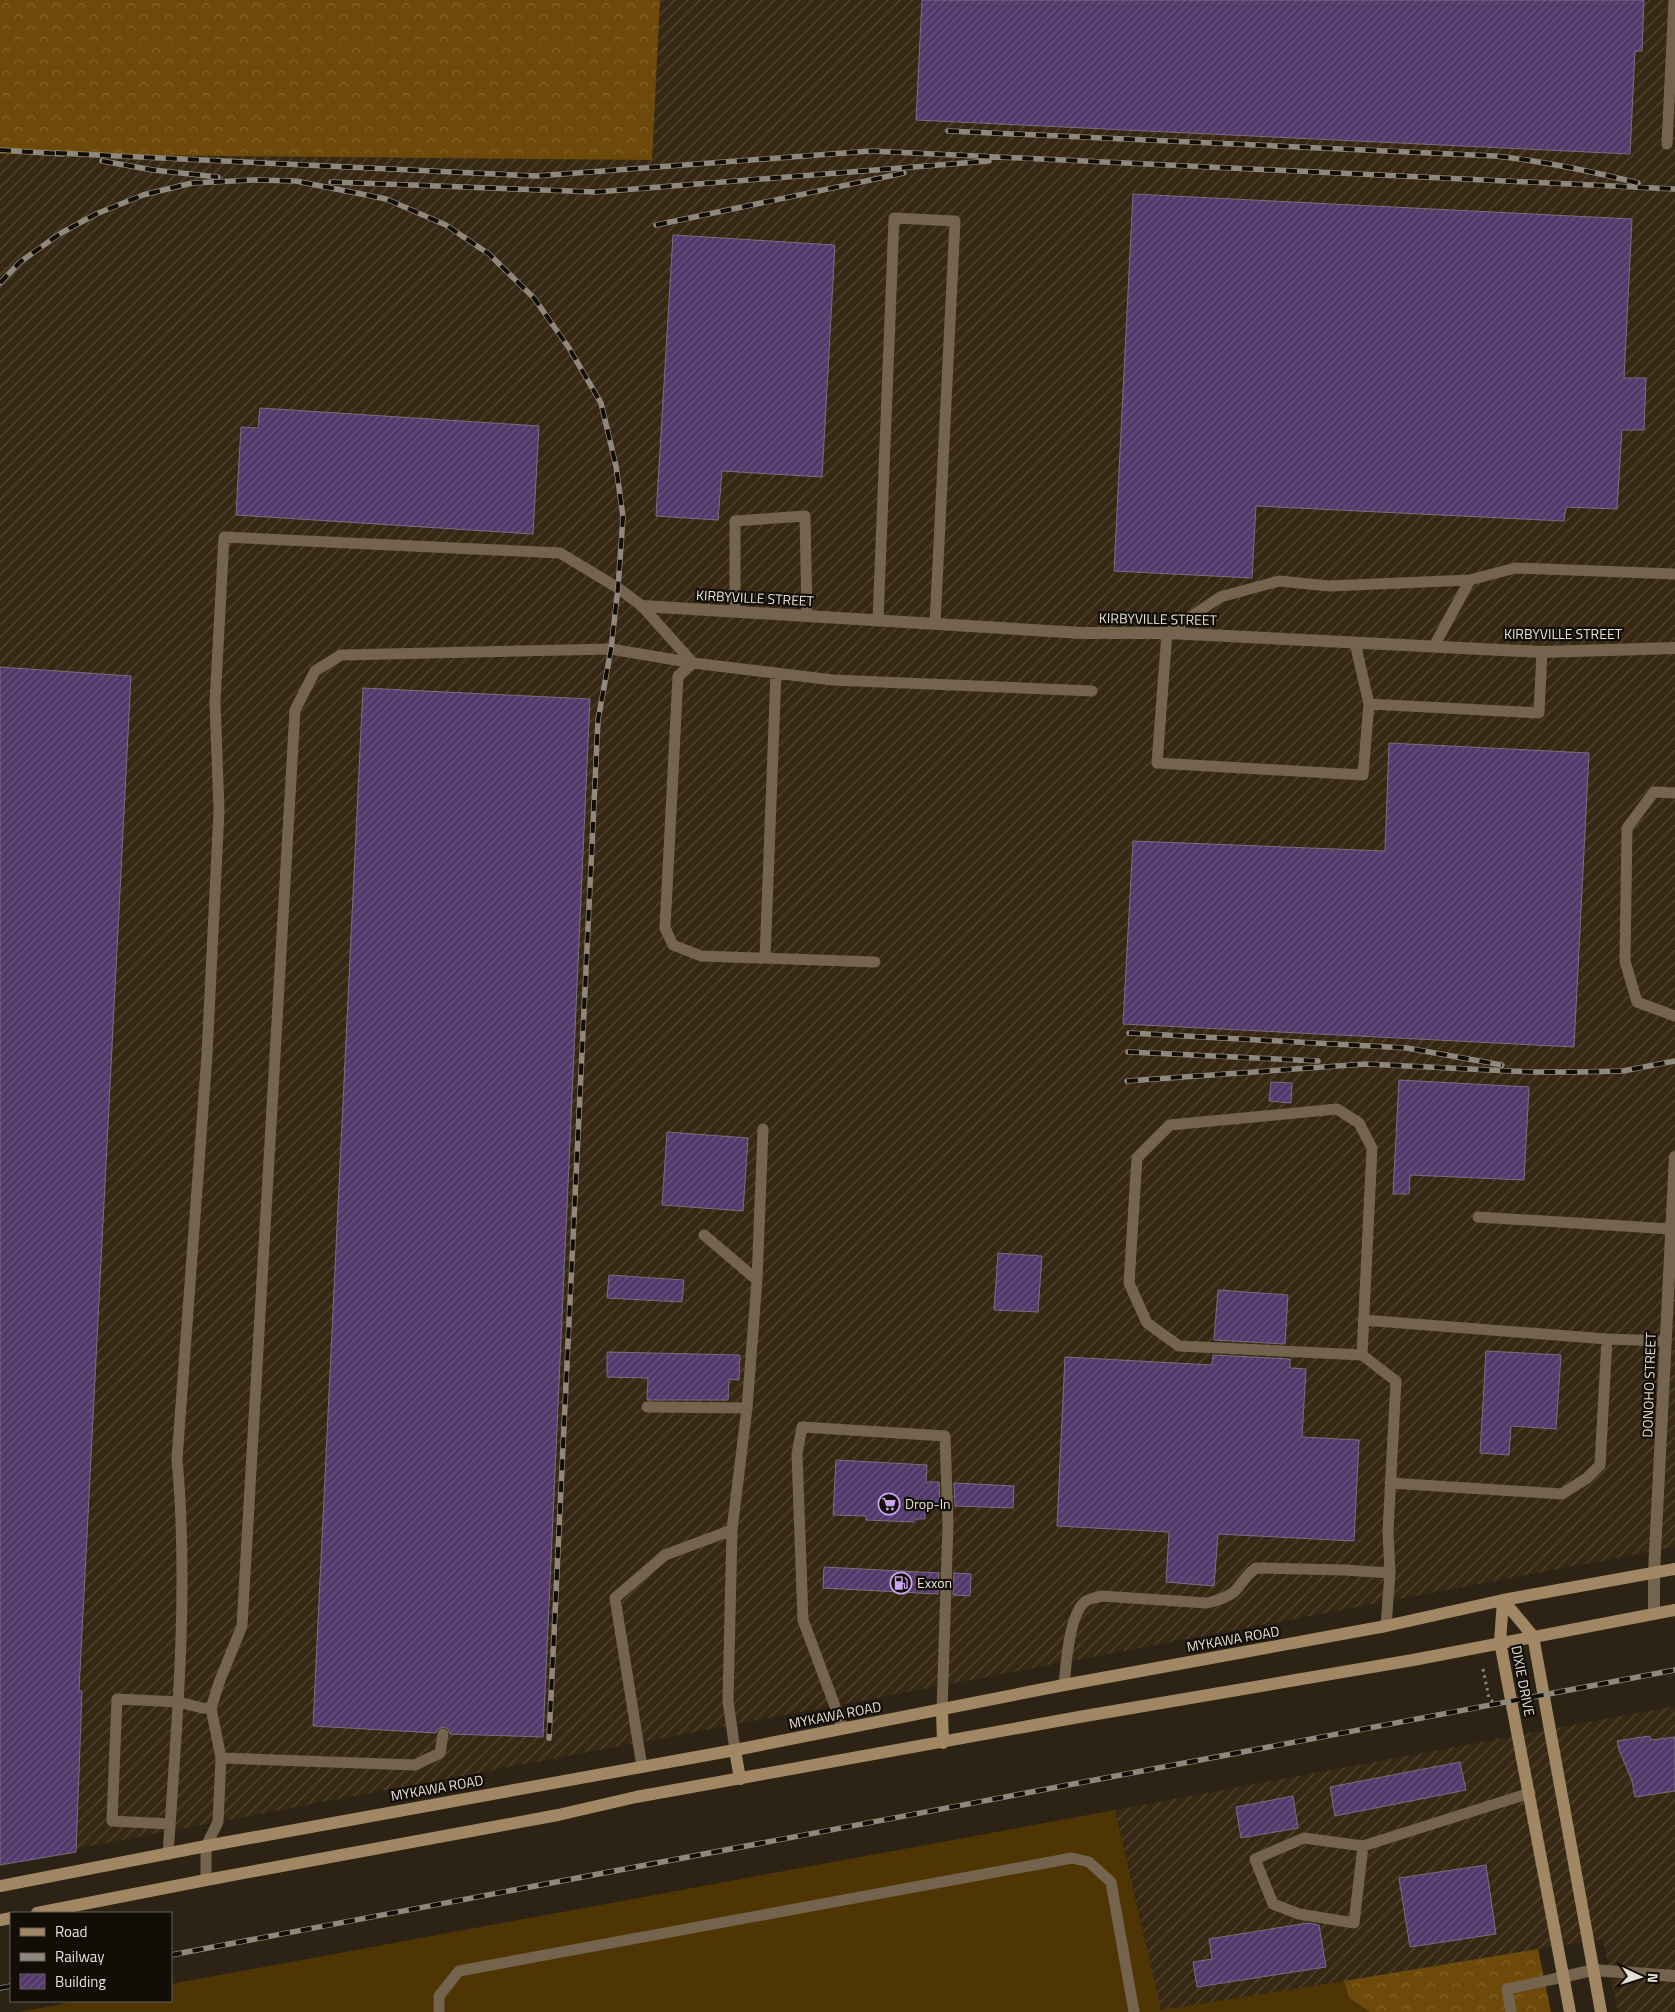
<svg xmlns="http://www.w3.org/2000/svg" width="1675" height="2012" viewBox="0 0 1675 2012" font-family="'Titillium Web',sans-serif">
<defs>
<pattern id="industrial-furrows" width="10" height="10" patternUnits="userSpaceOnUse" patternTransform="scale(1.25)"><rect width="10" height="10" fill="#362813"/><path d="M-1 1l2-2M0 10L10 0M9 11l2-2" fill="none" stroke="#534735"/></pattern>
<pattern id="forest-crowns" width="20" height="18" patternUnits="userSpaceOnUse" patternTransform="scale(1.25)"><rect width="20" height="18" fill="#6d4a09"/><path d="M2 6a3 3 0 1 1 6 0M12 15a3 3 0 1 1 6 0" fill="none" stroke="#82642c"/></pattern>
<pattern id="building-hatch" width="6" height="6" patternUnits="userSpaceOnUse" patternTransform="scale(1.25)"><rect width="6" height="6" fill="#53396b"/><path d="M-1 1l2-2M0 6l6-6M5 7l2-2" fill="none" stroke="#6c557f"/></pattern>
</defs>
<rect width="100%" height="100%" fill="#2d2314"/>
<path fill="url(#industrial-furrows)" d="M660 0H1675V1547L0 1863V154L651 160Z
M1675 1706V2012H1618L1603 1939 1161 2011 1115 1810Z"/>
<path fill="#4f3404" d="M1115 1810 1161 2010 1344 1981 1349 1998 1370 2012H18L79 2001H171V1984Z"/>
<path fill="url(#forest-crowns)" d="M0 0H660L652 160 0 154Z
M1538 1949 1551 2012H1370L1349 1998 1344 1981Z"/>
<path fill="url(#building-hatch)" stroke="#786f81" d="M922 0H1644L1642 51H1635L1630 154 916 120Z
M1133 194 1632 219 1624 378H1646L1644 430H1622L1617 509 1566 507 1564 521 1256 506 1252 578 1114 571Z
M673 235 835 245 822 477 722 471 718 520 656 516Z
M260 408 539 426 533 534 236 515 241 427 258 428Z
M0 667 131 676 79 1691H82L76 1852 0 1865Z
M363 688 590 699 543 1737 450 1734 448 1729 444 1727 438 1729 436 1733 313 1726Z
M1389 743 1589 753 1574 1047 1123 1024 1133 841 1385 851Z
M1399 1080 1529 1087 1524 1180 1410 1175 1409 1194H1393Z
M1271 1082 1292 1083 1291 1103 1269 1101Z
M667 1132 748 1138 743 1211 662 1205Z
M998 1253 1042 1256 1038 1312 994 1310Z
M609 1275 684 1280 682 1302 607 1298Z
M1218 1290 1288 1295 1285 1344 1214 1340Z
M1486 1351 1561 1355 1556 1429 1511 1426 1509 1455 1480 1453Z
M607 1352 740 1355 739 1380 729 1379 728 1400H647L648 1378 607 1377Z
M1213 1355 1290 1359V1368L1306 1369 1302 1437 1359 1440 1354 1541 1218 1534 1214 1586 1166 1582 1169 1532 1057 1526 1065 1357 1212 1365Z
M836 1460 927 1465 926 1482H939L940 1505 925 1504V1519H914V1522L866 1520V1516L833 1515Z
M954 1483 1014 1486 1013 1508 955 1506Z
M824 1567 939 1573 938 1594 823 1588Z
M954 1573 971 1574 970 1596 953 1595Z
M1649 1736 1651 1740 1675 1737V1791L1635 1797 1632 1781 1619 1750 1617 1741Z
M1460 1762 1466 1790 1335 1816 1330 1787Z
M1293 1796 1298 1828 1241 1838 1236 1807Z
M1486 1865 1496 1934 1410 1947 1399 1878Z
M1308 1923 1319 1925 1326 1967 1197 1987 1193 1962 1212 1959 1209 1939Z"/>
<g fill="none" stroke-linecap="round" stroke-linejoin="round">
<path stroke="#8e867a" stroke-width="3" stroke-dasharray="2.5 4" stroke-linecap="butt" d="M1483 1669 1489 1698 1494 1703"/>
<path stroke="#74644d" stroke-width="11" d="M1667 144 1674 0
M735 612V521L805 516 807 616
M878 621 894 218 955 221 935 624
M1355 643 1369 704 1363 775 1157 763 1167 633 1220 597 1279 581 1329 586 1470 580
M1434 646 1470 580 1515 568 1675 574
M693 663 678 676 665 928 673 945 701 956 875 962
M1369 704 1539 713 1542 652
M1675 793 1654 792 1627 828 1625 961 1637 1002 1675 1016
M765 958 776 673
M1478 1217 1671 1229
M704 1235 757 1280 763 1129
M1363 1320 1607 1339 1665 1341
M1362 1355 1179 1346 1147 1323 1129 1283 1137 1158 1170 1125 1337 1109 1359 1123 1372 1148 1362 1355 1396 1381 1388 1531 1390 1573 1386 1626
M647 1407 747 1408
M1390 1483 1562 1494 1587 1478 1600 1465 1607 1339
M1064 1685C1066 1665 1069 1613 1086 1601 1090 1598 1097 1598 1101 1596L1207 1603C1216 1601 1226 1598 1234 1592 1242 1584 1244 1577 1256 1568L1345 1570 1390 1573
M843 1728 803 1620 797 1454 802 1427 945 1436 948 1524 942 1710
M735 1750 728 1701 732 1530 747 1408 757 1280
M221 1758 415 1765 440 1753 443 1734
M642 1767 615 1598 665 1555 732 1530
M170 1824 112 1821 117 1699 179 1702 202 1708H211
M1304 1838 1363 1846 1354 1923 1299 1914 1273 1904 1255 1859Z
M1363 1846 1530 1793
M168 1854C177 1723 189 1590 177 1459L207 1055 219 811 215 702 224 537 560 553 618 588 642 606 693 663 833 680 1092 691
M206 1880V1846L218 1822 221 1758 211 1708 220 1680 242 1626 295 710 315 671 341 655 611 649 693 663
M439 2012V1996L459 1971 1072 1858 1089 1862 1111 1882 1134 2012
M1511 2012 1507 1989 1563 1977"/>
<path stroke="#74644d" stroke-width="12" d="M642 606 1082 633H1167L1542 652 1675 648
M1654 1614V1572L1675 1157
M1563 1977 1593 1970 1675 1976"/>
<path stroke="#a18763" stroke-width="12" d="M1503 1600 1533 1636 1601 2012
M1503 1600 1500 1642 1570 2012
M942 1710 943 1743
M735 1750 740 1779
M0 1886 206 1846 735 1750 1064 1685 1386 1626 1503 1600 1675 1569
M37 1913 206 1880 558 1815 636 1797 1079 1717 1413 1660 1675 1610
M0 1920 11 1918"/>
<g stroke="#90887b" stroke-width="5.5">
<path id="rail" d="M948 131 1495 156C1544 161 1590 171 1638 183
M0 150 63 154
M56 153 536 176 871 151 1675 189
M102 161 153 170 218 177
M331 182 596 192 989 161
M656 225 904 173
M0 283 20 262 61 233 96 214 143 195 192 183 253 180 296 181 386 199 446 225 489 254 534 298 569 348 601 403 616 466 623 517 618 588 611 649 598 720 549 1738
M1129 1033 1407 1048 1502 1065
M1128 1052 1318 1061
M1127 1081 1366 1064 1532 1072H1579L1623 1071 1675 1061
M171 1955 1675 1670
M0 1988 11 1986"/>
</g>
<use href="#rail" stroke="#120d07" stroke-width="4" stroke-dasharray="11" stroke-linecap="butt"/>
</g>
<defs>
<g id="supermarket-ring" transform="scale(1.125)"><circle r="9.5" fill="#120d07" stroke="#c9a5ee" stroke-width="1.5"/><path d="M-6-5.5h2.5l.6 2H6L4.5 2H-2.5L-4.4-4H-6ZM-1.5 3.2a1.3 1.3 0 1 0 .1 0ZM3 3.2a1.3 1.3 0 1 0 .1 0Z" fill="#c9a5ee"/></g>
<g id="fuel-ring" transform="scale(1.125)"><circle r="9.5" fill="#120d07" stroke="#c9a5ee" stroke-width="1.5"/><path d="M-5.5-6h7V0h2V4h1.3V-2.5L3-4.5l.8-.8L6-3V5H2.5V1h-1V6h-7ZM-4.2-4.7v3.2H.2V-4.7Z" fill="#c9a5ee"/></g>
</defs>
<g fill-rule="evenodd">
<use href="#supermarket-ring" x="889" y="1504"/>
<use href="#fuel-ring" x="901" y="1583"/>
</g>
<g text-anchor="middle" stroke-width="4.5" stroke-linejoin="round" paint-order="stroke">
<g font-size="14" fill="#e6e0d6" stroke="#120d07">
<text transform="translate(755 598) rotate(3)" y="5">KIRBYVILLE STREET</text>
<text transform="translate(1158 619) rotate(1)" y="5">KIRBYVILLE STREET</text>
<text x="1563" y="639">KIRBYVILLE STREET</text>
<text transform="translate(1649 1385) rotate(-88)" y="5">DONOHO STREET</text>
<text transform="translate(1233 1639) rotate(-10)" y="5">MYKAWA ROAD</text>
<text transform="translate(1523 1681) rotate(79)" y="5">DIXIE DRIVE</text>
<text transform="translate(835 1715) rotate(-11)" y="5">MYKAWA ROAD</text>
<text transform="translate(437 1788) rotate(-10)" y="5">MYKAWA ROAD</text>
</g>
<g font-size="14" fill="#e6e0d6" stroke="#120d07" text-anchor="start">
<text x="905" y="1509">Drop-In</text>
<text x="917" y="1588">Exxon</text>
</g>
</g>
<rect x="10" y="1912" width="162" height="90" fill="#120d07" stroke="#67615a"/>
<rect x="20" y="1928" width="25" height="8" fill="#a18763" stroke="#67615a"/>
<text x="55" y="1937" font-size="15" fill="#e6e0d6">Road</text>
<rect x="20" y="1953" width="25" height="8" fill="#90887b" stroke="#67615a"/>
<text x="55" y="1962" font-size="15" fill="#e6e0d6">Railway</text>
<rect x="20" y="1974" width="25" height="15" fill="url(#building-hatch)" stroke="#67615a"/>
<text x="55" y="1987" font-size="15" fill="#e6e0d6">Building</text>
<g transform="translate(1640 1977) rotate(94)" stroke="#120d07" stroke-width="4" paint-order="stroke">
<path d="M0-4L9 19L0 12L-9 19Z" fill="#e6e0d6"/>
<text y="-8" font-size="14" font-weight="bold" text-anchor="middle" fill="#e6e0d6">N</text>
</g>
</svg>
